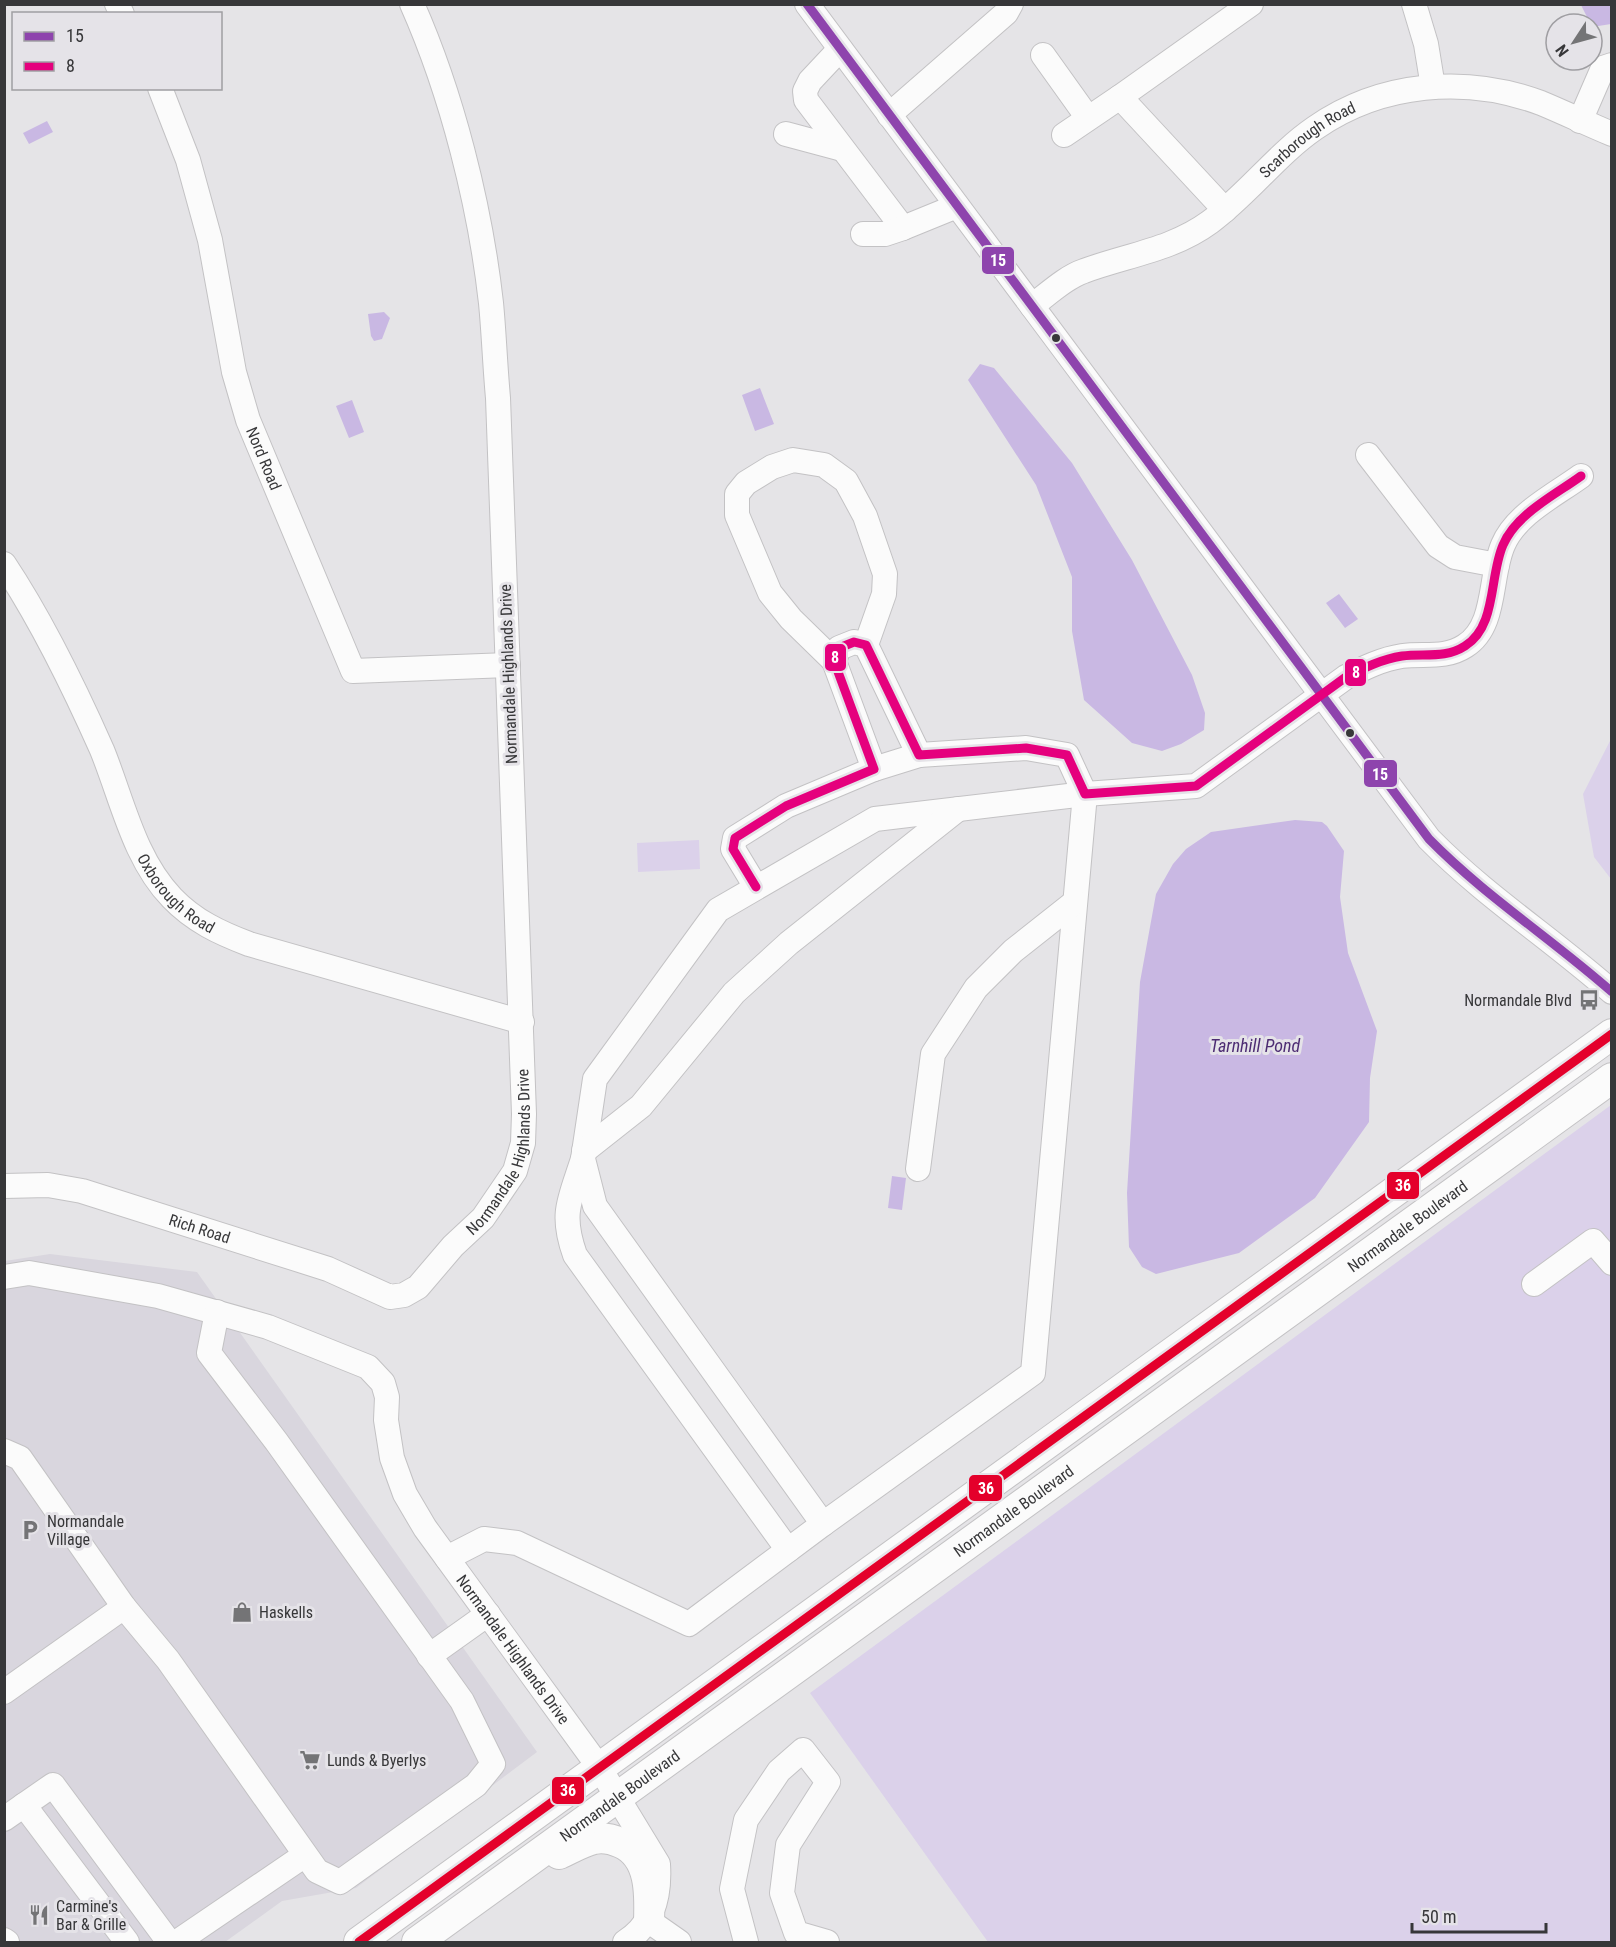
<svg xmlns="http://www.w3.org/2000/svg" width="1616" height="1947" viewBox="0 0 1616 1947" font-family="'Roboto Condensed',sans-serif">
<rect width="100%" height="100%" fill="#e5e4e7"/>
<path fill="#d9d6de" d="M50 1254 197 1272 537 1752 356 1888 282 1901 225 1942H5V1261Z"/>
<path fill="#dbd1ea" d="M1611 739 1612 879H1611L1594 857 1583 794Z
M699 840 700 869 638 872 637 843Z
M1611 1105V1942H988L810 1693Z"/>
<path fill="#c9b8e3" d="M1581 5H1611V24L1592 27Z
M47 121 53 132 29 144 23 133Z
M384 312 390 318 382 339 374 341 371 336 368 314Z
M980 364 994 368 1072 463 1132 560 1192 675 1205 713 1204 730 1181 744 1162 751 1132 743 1084 700 1072 631V577L1036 485 968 380Z
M760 388 774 424 755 431 742 395Z
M352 400 364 432 349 438 336 406Z
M1339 594 1358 619 1345 628 1326 603Z
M1295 820 1322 822 1327 826 1344 851 1340 897 1348 953 1377 1031 1370 1078 1369 1122 1315 1198 1239 1253 1156 1274 1142 1267 1129 1247 1127 1193 1140 982 1156 894 1173 864 1186 849 1211 832Z
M892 1176 906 1178 902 1210 888 1208Z"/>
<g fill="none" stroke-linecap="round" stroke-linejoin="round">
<g stroke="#c3c2c4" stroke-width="26">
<g id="minor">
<path d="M117 4 122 14"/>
<path d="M807 4 1429 839C1485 896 1552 939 1612 992"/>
<path d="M1414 4 1426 44 1433 87"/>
<path d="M840 49 810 81 805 91 806 100 903 228 957 206"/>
<path d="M1043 55 1088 118"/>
<path id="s1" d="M160 88 188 160 210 240 234 372 248 420 353 671 508 665"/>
<path d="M889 115 1006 13 1011 4"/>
<path d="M1580 121 1603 68 1612 65"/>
<path d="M786 134 842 149"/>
<path d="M1064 135 1120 97"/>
<path d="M1225 210 1120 97 1251 4"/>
<path d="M863 234H885L903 228"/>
<path id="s2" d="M1032 306C1048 294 1066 277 1084 271 1127 255 1172 250 1210 222 1248 194 1277 154 1315 128 1381 82 1466 75 1541 103 1565 113 1588 124 1612 134"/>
<path d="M1368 455 1438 546 1455 557 1497 565"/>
<path id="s3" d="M4 564C42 621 74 687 102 750 122 799 134 859 172 898 194 921 220 933 249 944L522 1022"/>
<path d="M834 661 791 619 770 593 737 515V494L746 483 772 467 793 460 824 465 846 481 865 516 885 574 884 594 866 645"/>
<path d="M874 769 919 755"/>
<path d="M1085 794 1033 1373 823 1524 595 1206 583 1159 595 1079 718 910 875 819Z"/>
<path d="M756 887 733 849 735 838 786 806 874 769 834 661 839 648 854 642 866 645 919 755 1026 748 1067 755 1085 794 1196 786 1346 677C1364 668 1382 659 1402 656 1424 653 1445 659 1465 646 1497 626 1489 577 1503 545 1516 514 1555 495 1581 476"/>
<path d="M584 1151 641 1106 734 993 789 943 958 809"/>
<path d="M583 1159C570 1200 560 1213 575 1255L788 1550"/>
<path d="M918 1169 933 1054 976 988 1013 951 1075 902"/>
<path id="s4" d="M4 1186 48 1185 82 1191 328 1269 390 1297 404 1295 418 1287 453 1246 483 1218 515 1171 523 1143 524 1114 498 398C495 366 494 334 491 303 480 205 452 94 412 4"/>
<path id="s5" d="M4 1277 29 1273 158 1296 268 1327 368 1367 383 1383 387 1397 386 1420 392 1458 405 1494 425 1528 599 1767 658 1864C660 1895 653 1925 625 1942"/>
<path d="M1534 1284 1593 1241 1612 1263"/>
<path d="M4 1451 20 1458 124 1607 168 1660 317 1871 340 1882 476 1785 493 1764 462 1701 276 1441 209 1353 217 1312"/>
<path d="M447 1558 484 1539 517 1543 689 1624 823 1524"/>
<path d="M429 1656 488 1614"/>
<path d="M4 1692 124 1607"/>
<path d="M24 1805 127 1942"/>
<path d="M4 1819 53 1785 169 1942"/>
<path d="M649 1921 679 1942"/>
<path d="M4 1940 7 1942"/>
<path d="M177 1942 305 1855"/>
<path d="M746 1942 732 1889 746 1820 779 1771 803 1750 828 1782 788 1845 782 1893 796 1933 827 1942"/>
</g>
</g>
<g stroke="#c3c2c4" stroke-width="32">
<g id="major">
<path d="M559 1854C570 1849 582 1842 594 1839 603 1837 612 1839 621 1843 651 1856 650 1894 649 1921"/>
<path d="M359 1942 1612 1034"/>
<path id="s6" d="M417 1942 1612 1078"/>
</g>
</g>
<use href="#minor" stroke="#fbfbfb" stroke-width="24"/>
<use href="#major" stroke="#fbfbfb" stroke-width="30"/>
<g stroke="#e5e3e8" stroke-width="14">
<path id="bus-1" d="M807 4 1429 839C1485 896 1552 939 1612 992"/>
</g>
<g stroke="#e5e3e8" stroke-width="14">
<path id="bus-2" d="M756 887 733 849 735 838 786 806 874 769 834 661 839 648 854 642 866 645 919 755 1026 748 1067 755 1085 794 1196 786 1346 677C1364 668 1382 659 1402 656 1424 653 1445 659 1465 646 1497 626 1489 577 1503 545 1516 514 1555 495 1581 476"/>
</g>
<g stroke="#e5e3e8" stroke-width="14">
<path id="bus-3" d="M359 1942 1612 1034"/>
</g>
<use href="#bus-1" stroke="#8e44ad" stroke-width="9"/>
<use href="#bus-2" stroke="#e5007d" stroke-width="9"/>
<use href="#bus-3" stroke="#e4002b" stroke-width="9"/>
</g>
<defs>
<g id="bus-bare" transform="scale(1.62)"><path d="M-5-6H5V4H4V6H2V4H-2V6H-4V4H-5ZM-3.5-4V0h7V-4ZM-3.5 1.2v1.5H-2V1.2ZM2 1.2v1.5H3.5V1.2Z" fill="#747476" stroke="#e5e3e8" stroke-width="2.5" paint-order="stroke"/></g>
<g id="parking-bare" transform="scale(1.62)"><path d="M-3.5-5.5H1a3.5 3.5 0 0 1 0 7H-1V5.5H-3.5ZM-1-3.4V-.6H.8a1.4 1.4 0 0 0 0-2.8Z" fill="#747476" stroke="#e5e3e8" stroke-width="2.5" paint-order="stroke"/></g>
<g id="shop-bare" transform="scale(1.62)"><path d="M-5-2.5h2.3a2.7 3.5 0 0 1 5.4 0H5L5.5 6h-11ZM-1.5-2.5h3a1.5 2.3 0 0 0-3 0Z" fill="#747476" stroke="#e5e3e8" stroke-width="2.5" paint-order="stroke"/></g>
<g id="supermarket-bare" transform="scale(1.62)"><path d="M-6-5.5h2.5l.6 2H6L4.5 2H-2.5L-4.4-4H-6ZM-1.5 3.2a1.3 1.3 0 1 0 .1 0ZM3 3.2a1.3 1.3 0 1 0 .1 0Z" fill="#747476" stroke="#e5e3e8" stroke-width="2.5" paint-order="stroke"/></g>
<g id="restaurant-bare" transform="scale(1.62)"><path d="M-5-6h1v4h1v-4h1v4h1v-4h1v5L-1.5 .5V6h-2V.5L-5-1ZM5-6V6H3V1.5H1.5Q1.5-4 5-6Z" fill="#747476" stroke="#e5e3e8" stroke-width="2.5" paint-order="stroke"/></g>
</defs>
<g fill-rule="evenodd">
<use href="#bus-bare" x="1589" y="1000"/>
<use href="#parking-bare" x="30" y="1530"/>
<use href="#shop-bare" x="242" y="1612"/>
<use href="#supermarket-bare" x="310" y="1760"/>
<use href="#restaurant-bare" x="39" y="1915"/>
</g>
<g fill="#373739" stroke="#e5e3e8" stroke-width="2">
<circle cx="1056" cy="338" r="5"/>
<circle cx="1350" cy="733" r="5"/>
</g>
<g text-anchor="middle" stroke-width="6" stroke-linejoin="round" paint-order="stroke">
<g font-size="16" fill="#373739" stroke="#e5e3e8">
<text dy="6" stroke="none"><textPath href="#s2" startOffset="327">Scarborough Road</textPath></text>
<text dy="6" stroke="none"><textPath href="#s1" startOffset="386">Nord Road</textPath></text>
<text transform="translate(508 674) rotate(-92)" y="6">Normandale Highlands Drive</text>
<text dy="6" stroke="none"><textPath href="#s3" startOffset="375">Oxborough Road</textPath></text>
<text dy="6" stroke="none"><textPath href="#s4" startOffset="600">Normandale Highlands Drive</textPath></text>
<text dy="6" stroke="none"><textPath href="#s6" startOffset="1222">Normandale Boulevard</textPath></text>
<text dy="6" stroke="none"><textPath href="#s4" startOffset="202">Rich Road</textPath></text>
<text dy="6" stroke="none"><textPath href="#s6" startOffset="736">Normandale Boulevard</textPath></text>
<text dy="6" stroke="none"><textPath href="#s5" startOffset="704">Normandale Highlands Drive</textPath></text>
<text dy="6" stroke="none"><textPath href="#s6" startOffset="250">Normandale Boulevard</textPath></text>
</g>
<g font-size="16" fill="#373739" stroke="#e5e3e8" text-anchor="start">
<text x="1572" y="1006" text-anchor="end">Normandale Blvd</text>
<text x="47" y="1527">Normandale<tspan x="47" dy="18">Village</tspan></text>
<text x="259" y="1618">Haskells</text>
<text x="327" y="1766">Lunds &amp; Byerlys</text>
<text x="56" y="1912">Carmine's<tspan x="56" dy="18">Bar &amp; Grille</tspan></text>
</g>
<g font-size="18" font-style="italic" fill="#4d2c73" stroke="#e5e3e8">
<text x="1255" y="1052">Tarnhill Pond</text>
</g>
</g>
<g stroke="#e5e3e8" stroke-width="2">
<rect x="981" y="246" width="34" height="29" rx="6" fill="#8e44ad"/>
<rect x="824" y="643" width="23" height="29" rx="6" fill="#e5007d"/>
<rect x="1344" y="658" width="23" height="29" rx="6" fill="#e5007d"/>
<rect x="1363" y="759" width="35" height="29" rx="6" fill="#8e44ad"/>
<rect x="1386" y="1171" width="34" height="29" rx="6" fill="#e4002b"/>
<rect x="968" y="1474" width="35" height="28" rx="6" fill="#e4002b"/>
<rect x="551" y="1776" width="34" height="29" rx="6" fill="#e4002b"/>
</g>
<g font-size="16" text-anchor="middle" font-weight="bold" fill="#fff">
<text x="998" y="266">15</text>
<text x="835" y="663">8</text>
<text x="1356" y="678">8</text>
<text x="1380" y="780">15</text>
<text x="1403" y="1191">36</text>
<text x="986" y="1494">36</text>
<text x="568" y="1796">36</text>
</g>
<rect width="1616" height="1947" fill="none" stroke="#373739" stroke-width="12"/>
<rect x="12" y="12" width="210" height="78" fill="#e5e3e8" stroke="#9f9ea2" stroke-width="1.5"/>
<rect x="24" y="32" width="30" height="9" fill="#8e44ad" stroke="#9f9ea2" stroke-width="1.5"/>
<text x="66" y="42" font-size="18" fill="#373739">15</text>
<rect x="24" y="62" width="30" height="9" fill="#e5007d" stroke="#9f9ea2" stroke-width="1.5"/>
<text x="66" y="72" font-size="18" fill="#373739">8</text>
<g transform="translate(1574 42) rotate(234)"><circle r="28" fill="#e5e3e8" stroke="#9f9ea2" stroke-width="1.5"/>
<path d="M0-4.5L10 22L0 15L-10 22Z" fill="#747476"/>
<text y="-9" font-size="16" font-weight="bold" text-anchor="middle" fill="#373739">N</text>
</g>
<path d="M1412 1923v9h134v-9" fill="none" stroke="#373739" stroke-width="3"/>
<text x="1421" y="1923" font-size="18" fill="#373739" stroke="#e5e3e8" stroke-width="4.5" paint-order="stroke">50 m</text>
</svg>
